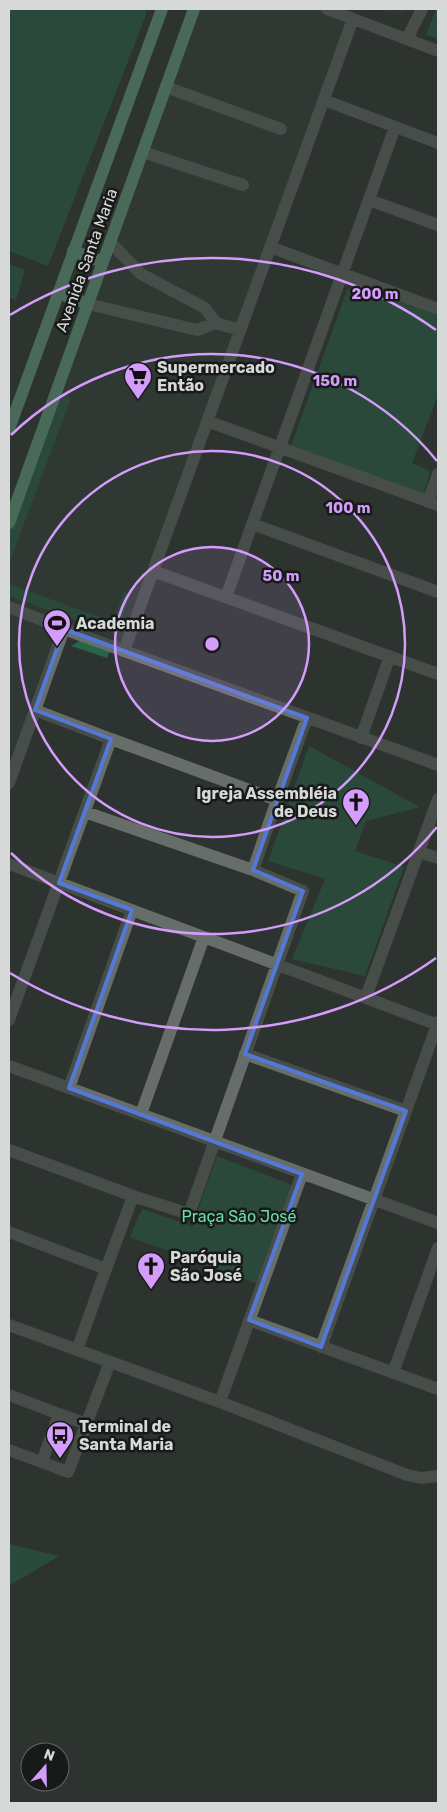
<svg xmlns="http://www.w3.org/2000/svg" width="447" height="1812" viewBox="0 0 447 1812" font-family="Rubik,sans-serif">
<rect width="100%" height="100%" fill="#2d3330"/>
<path fill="#333e38" d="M194 9H327L353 19 124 651 63 628 9 778V522Z
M379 9H406L403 17Z"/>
<path fill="#266548" d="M9 9H146V15L48 266 9 251Z
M436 9H438V39L426 35Z
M9 264 25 270 16 300 9 298Z
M356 285 438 316V395L412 463 430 471 424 494 291 446 347 290Z
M60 395 71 398 9 564V533Z
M9 584 113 622 124 592 130 594 117 635 9 596Z
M81 640 110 651 107 658 71 646Z
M309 746 420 807 366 821 355 851 404 867 365 976 292 959 325 879 268 861Z
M217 1156 292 1185 258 1284 130 1237 142 1209 192 1226Z"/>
<path fill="#236849" d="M9 1544 59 1556 9 1586Z"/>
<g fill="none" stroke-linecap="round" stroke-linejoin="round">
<path stroke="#676d69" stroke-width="12" d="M327 9 438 51
M407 39 422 9
M166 87 281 129
M324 100 438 143
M143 152 243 185
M369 200 438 225
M110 242 141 274 205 308 216 323 240 330
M270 247 438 309
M88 304 197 330 216 323
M207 421 438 505
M428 502 438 474
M252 524 438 592
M153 571 438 674
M226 597 395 127
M9 607 64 629 438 765
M124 651 353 19
M361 738 390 656
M111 739 277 800 307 718
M9 783 64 629
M85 812 253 870
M419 852 438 858
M9 864 438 1025
M366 997 438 799
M9 1020 111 739 35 710
M245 1054 406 1111
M9 1066 438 1223
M69 1088 132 910
M141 1114 204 937
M9 1150 133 1196 106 1269
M133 1196 189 1214 303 891 253 870 277 800
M9 1232 106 1269 77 1350
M249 1320 438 1389
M9 1325 220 1402 407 1475 421 1478 438 1476
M321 1347 438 1022
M393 1373 438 1248
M9 1395 59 1414 42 1462
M220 1402 302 1174
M59 1414 87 1424
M9 1450 68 1472 110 1362"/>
<path stroke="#6cac8c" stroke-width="12" d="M73 251 103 262
M58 293 88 304
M9 429 162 9
M9 523 194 9"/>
</g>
<path d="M0 0H447V1812H0ZM64 629 307 718 253 870 303 891 245 1054 406 1111 321 1347 249 1320 302 1174 69 1088 132 910 59 883 111 739 35 710Z" fill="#2d3330" fill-opacity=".55" fill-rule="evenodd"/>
<path fill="none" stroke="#5478d8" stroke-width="4" stroke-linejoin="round" d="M64 629 307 718 253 870 303 891 245 1054 406 1111 321 1347 249 1320 302 1174 69 1088 132 910 59 883 111 739 35 710Z"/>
<circle cx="212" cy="644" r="97" fill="#d49cfb" fill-opacity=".12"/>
<g fill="none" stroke="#d49cfb" stroke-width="2.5">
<circle cx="212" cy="644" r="97"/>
<circle cx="212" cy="644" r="193"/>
<path d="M437 827A290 290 0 0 1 11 853M11 435A290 290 0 0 1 437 461"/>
<path d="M436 958A386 386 0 0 1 10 973M10 315A386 386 0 0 1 436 330"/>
</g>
<defs>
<g id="supermarket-pin" transform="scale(1.4375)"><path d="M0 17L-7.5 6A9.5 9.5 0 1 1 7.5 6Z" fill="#d49cfb" stroke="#171a18"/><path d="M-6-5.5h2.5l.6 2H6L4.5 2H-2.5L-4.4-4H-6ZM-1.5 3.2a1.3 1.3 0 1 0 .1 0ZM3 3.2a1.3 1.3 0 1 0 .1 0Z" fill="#111"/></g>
<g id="stadium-pin" transform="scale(1.4375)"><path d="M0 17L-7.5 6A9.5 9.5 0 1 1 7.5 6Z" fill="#d49cfb" stroke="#171a18"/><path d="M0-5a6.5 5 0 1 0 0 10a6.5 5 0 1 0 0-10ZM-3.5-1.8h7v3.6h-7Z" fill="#111"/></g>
<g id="church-pin" transform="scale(1.4375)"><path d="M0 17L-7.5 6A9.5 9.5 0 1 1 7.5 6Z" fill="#d49cfb" stroke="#171a18"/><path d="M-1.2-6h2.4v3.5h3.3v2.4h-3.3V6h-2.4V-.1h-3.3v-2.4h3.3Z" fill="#111"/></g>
<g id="bus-pin" transform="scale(1.4375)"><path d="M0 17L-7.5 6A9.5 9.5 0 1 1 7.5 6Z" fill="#d49cfb" stroke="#171a18"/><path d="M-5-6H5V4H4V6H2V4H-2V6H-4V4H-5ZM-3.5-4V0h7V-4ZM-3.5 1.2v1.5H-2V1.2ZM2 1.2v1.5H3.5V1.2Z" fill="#111"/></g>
</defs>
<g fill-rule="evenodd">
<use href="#supermarket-pin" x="138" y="376"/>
<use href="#stadium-pin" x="57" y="623"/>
<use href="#church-pin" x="356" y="802"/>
<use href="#church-pin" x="151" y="1266"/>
<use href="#bus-pin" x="60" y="1435"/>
</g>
<g text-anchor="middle" stroke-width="5" stroke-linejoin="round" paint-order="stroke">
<g font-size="16" fill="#d6d9d7" stroke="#171a18">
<text transform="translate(86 260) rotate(-70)" y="6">Avenida Santa Maria</text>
</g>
<g font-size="16" font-weight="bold" fill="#d6d9d7" stroke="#171a18" text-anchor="start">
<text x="157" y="373">Supermercado<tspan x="157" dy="18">Então</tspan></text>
<text x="76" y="629">Academia</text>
<text x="337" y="799" text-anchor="end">Igreja Assembléia<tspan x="337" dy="18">de Deus</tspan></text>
<text x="170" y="1263">Paróquia<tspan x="170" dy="18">São José</tspan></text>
<text x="79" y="1432">Terminal de<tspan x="79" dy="18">Santa Maria</tspan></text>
</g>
<g font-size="16" fill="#66e0a6" stroke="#171a18">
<text x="239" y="1222">Praça São José</text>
</g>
</g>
<circle cx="212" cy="644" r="8" fill="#d49cfb" stroke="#171a18" stroke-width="2.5"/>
<g font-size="15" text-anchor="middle" font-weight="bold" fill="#d49cfb" stroke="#171a18" stroke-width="5" stroke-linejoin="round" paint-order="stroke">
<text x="375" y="299">200 m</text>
<text x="335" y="386">150 m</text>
<text x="348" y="513">100 m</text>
<text x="281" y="581">50 m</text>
</g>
<rect width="447" height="1812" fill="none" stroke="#d6d9d7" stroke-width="20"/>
<g transform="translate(45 1767) rotate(20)"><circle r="24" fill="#171a18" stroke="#636664"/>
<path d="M0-4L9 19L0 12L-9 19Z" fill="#d49cfb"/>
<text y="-8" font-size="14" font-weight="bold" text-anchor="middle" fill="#d6d9d7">N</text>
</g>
</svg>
